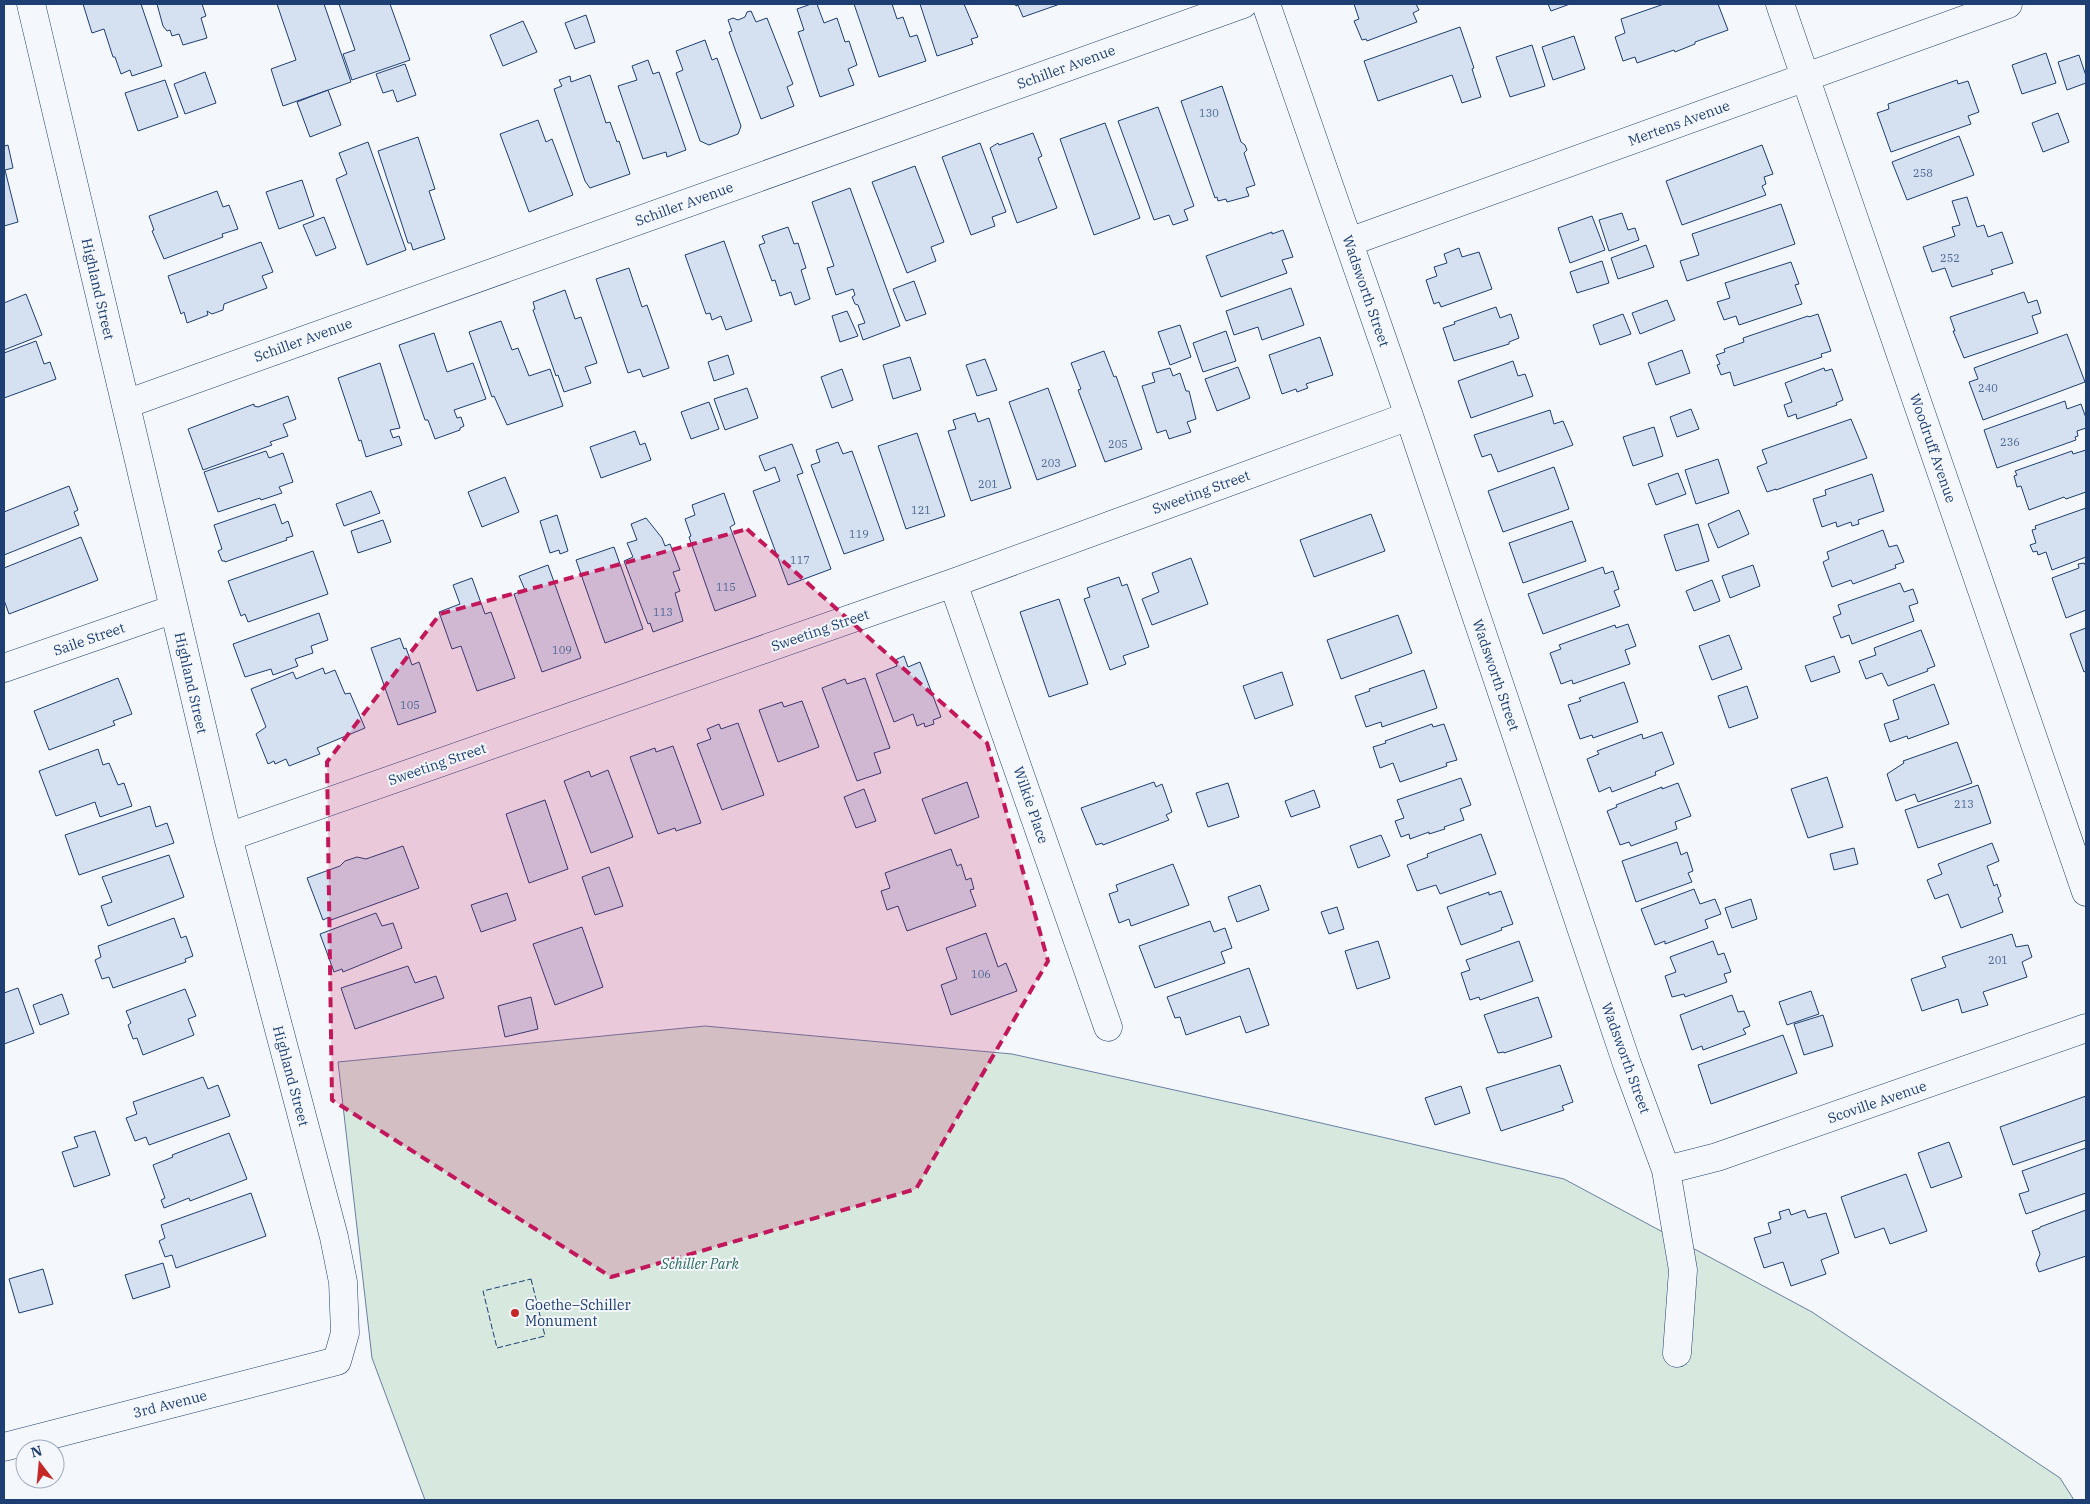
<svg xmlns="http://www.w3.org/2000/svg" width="2090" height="1504" viewBox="0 0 2090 1504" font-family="'IBM Plex Serif',serif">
<rect width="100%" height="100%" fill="#f4f7fb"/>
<path fill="#d7e8df" stroke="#687fa3" d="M705 1026 1012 1054 1260 1109 1564 1179 1812 1312 2060 1478 2074 1500H425L372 1358 338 1062Z"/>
<path fill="#d5e0f0" stroke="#1d3f73" d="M83 4H141L162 66 132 76 130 70 121 74 115 57H113L104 29 92 33Z
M157 4H202L206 16 201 18 207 38 183 45 179 34 172 36 170 30 167 31 163 26Z
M277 4H324L351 82 283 106 271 69 296 60Z
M339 4H390L410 60 352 80 343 54 355 50Z
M811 4H817L824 23 837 18 845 42 849 41 857 65 848 69 854 85 820 97 798 32 804 30 797 9Z
M854 4H892L897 19 903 17 910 37 917 35 926 61 879 77Z
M920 4H964L978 37 971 39 973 44 937 56Z
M1015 4H1060L1023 17 1018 5 1016 6Z
M1354 4H1416L1419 10 1413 13 1417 22 1367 41 1366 39 1362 40 1354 21 1359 19Z
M1548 4H1570L1551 11Z
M1664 4H1718L1728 30 1695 42V44L1675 52 1674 50 1637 63 1635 57 1623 61 1615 37 1625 33 1621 19Z
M751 11 756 22 767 18 793 84 787 87 794 106 761 119 736 52 729 32 732 31 728 20 733 18 738 20 745 17 747 12Z
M586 15 595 42 575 49 565 23Z
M523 21 537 52 503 66 490 35Z
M1460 27 1474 68 1472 69 1481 97 1462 103 1452 75 1378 101 1364 61Z
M1574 36 1585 69 1553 80 1542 47Z
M705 40 712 60 717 58 741 126 738 134 709 145 700 141 676 73 683 70 676 51Z
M1532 45 1545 86 1510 97 1496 57Z
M2046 53 2056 83 2022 94 2012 65Z
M2079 55 2086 76V83L2067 90 2058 62Z
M648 60 653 74 659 72 686 150 667 157 666 152 643 159 618 86 637 80 632 66Z
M405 64 416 95 397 102 393 90 383 93 376 74Z
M205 72 216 103 185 114 174 84Z
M590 75 606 123 610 122 617 142 619 141 630 174 590 188 585 181 554 89 562 86 559 80 570 76 571 82Z
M165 80 178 117 138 131 125 93Z
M1957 80 1958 84 1968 81 1979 112 1968 116 1971 124 1891 152 1877 113 1889 109 1888 104Z
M1222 86 1241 142 1245 145 1247 150 1244 153 1255 185 1246 188 1249 196 1227 202 1226 199 1218 201 1217 197 1215 198 1181 101Z
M328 90 341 125 310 137 297 102Z
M1158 107 1194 206 1184 210 1188 220 1173 225 1169 215 1154 220 1118 121Z
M2058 113 2069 142 2043 152 2032 123Z
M538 120 546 142 552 139 573 195 529 212 500 134Z
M1105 123 1140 218 1094 235 1060 139Z
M1033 133 1042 156 1038 158 1057 208 1017 223 990 148 998 143 999 145Z
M1959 136 1974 175 1907 200 1892 162Z
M418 137 435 189 429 191 445 239 413 250 411 243H408L378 151Z
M368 142 406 250 367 265 336 179 347 174 339 153Z
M4 143 5 146 8 145 13 168 5 170 18 222 4 226Z
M980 143 1006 212 992 217 995 226 971 235 942 157Z
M1762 145 1773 174 1764 177 1766 184 1762 186 1766 195 1682 225 1666 181Z
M915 166 944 242 931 247 936 261 907 273 872 182Z
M302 180 314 216 279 229 266 192Z
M850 188 900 326 863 340 858 325 865 323 858 305 855 304 852 297 855 295 853 289 836 295 827 268 834 266 812 202Z
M217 191 223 207 229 205 238 229 222 234 223 237 164 259 152 231 154 230 149 216Z
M1967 197 1977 227 1984 225 1988 237 2002 232 2013 263 1991 270 1993 274 1952 287 1945 268 1932 272 1923 247 1955 236 1952 227 1960 225 1952 201Z
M1781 204 1795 244 1687 281 1680 261 1699 255 1692 234Z
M1622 213 1628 230 1635 228 1639 240 1609 251 1599 220Z
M1592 216 1605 250 1570 263 1558 228Z
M324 217 336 248 316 256 303 225Z
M788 227 794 244 798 243 806 268 801 270 810 299 795 305 791 292 780 296 775 280 772 281 759 245 765 243 762 236Z
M1283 230 1293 257 1282 260 1287 273 1221 297 1206 256 1272 232V234Z
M724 241 752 321 726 330 721 316 712 320 710 313 706 314 685 255Z
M261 242 273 272 262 276 267 288 224 304 223 310 212 314 207 311 208 315 187 323 184 312 181 314 168 276Z
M1646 245 1654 267 1618 279 1611 258Z
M1459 248 1462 257 1479 252 1492 289 1441 307 1439 302 1434 304 1426 280 1437 276 1434 267 1447 263 1444 254Z
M1602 261 1609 283 1577 293 1570 272Z
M1791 262 1799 284 1795 285 1802 304 1739 325 1736 316 1724 320 1717 302 1730 298 1725 283Z
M629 268 642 307 647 305 669 368 643 377 640 369 628 373 596 279Z
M914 281 926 314 906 321 893 289Z
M1291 288 1304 325 1262 340 1258 327 1234 335 1226 311Z
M565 290 575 319 581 317 597 363 585 367 591 383 564 392 558 375 556 376 533 310 535 309 533 302Z
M2024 292 2028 303 2037 300 2041 313 2032 316 2038 333 1964 358 1953 331H1955L1950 317Z
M26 294 42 335 4 350V303Z
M1667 300 1675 320 1640 334 1632 313Z
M1496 307 1500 318 1511 314 1519 338 1509 342V344L1454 361 1443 328 1455 324 1454 322Z
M847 311 858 336 840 342 832 316Z
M1623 314 1631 334 1600 345 1593 325Z
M1818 314 1831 351 1821 354 1822 357 1734 386 1730 372 1721 375 1717 365 1720 364 1716 355 1725 352 1724 349 1744 342 1743 338 1808 316 1809 317Z
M501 321 512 350 518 348 529 376 550 369 563 406 507 425 494 396 492 397 469 332Z
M1180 325 1191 357 1170 365 1158 332Z
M1226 331 1236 361 1203 372 1193 343Z
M434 333 447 372 473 363 486 399 454 410 457 418 461 417 464 426 460 428V430L435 439 428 420H425L399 345Z
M2067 334 2085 382 1983 420 1969 382 1978 379 1974 368Z
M1320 337 1333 375 1306 384 1308 388 1297 392 1296 389 1282 394 1269 355Z
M36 341 44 364 50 362 56 379 4 398V353Z
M1682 350 1690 373 1656 385 1648 363Z
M1104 351 1114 377 1116 376 1142 449 1105 462 1078 390 1081 389 1071 363Z
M728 355 734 374 714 381 708 362Z
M910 357 921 390 893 399 883 365Z
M985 359 997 390 977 396 966 365Z
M1513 361 1518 376 1525 374 1533 396 1471 418 1458 381Z
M380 363 400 428 390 430 393 438 399 436 402 445 366 457 361 440 359 441 338 378Z
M1238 367 1250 398 1217 411 1205 379Z
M1170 368 1173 376 1180 373 1186 391H1189L1196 419 1187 422 1191 432 1169 439 1166 430 1157 433 1142 386 1155 382 1152 373Z
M1824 368 1825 371 1832 369 1843 400 1836 403 1837 405 1797 419 1796 414 1788 417 1784 405 1792 402 1785 383Z
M842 369 853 400 832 408 821 377Z
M747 388 758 418 725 430 714 399Z
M1048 388 1076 466 1037 480 1009 402Z
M288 396 296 419 283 424 288 436 270 442 272 445 203 470 188 429 254 404V406L258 407Z
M2065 401 2067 409 2081 404 2086 418V428L2077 431 2078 436 2075 437 2076 440 1997 468 1984 430Z
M709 402 719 429 691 439 681 412Z
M1691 409 1699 429 1677 437 1670 417Z
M1550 410 1554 424 1563 421 1573 445 1498 472 1491 454 1482 457 1474 435Z
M975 413 978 422 989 418 1011 488 971 501 948 431 956 429 953 420Z
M1851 419 1867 458 1776 490V489L1767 492 1757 467 1767 463 1762 450Z
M1654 427 1663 456 1633 466 1623 437Z
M635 431 640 445 645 443 651 460 601 478 590 447Z
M917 433 945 516 906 529 878 446Z
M838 442 843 454 852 451 884 540 844 554 811 465 820 462 816 450Z
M792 444 803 473 797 475 831 569 788 585 753 491 780 481 775 467 765 471 759 456Z
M2086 450V492L2066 499 2064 497 2029 510 2021 486 2017 487 2014 476 2017 475 2015 471 2072 451 2073 454Z
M266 451 269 458 283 453 293 482 279 487 282 493 261 500 260 498 218 512 204 472Z
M1718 459 1729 493 1696 504 1685 470Z
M1554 467 1569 509 1503 532 1488 491Z
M1678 473 1686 494 1656 505 1648 484Z
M1872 474 1884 511 1858 520 1859 524 1852 526 1851 522 1837 527 1836 522 1822 527 1813 499 1826 495 1825 490Z
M505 477 519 512 482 527 468 492Z
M69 486 78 510 74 512 79 525 4 555V512Z
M371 491 380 513 344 526 336 504Z
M724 493 735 524 730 527 756 596 715 611 689 537 691 536 685 519 695 515 692 505Z
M275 504 282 524 288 521 293 536 286 538 287 540 225 562V561H222L218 551 222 549 214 525Z
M2086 508V557L2052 570 2046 552 2038 555 2037 551 2033 552 2030 545 2036 543 2032 530 2036 529 2035 526Z
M1739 510 1749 534 1718 548 1708 524Z
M1371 514 1385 551 1314 577 1300 540Z
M557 515 568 551 560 554 559 550 550 553 540 521Z
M646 518 662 538 665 546 670 544 680 570 673 572 680 591 675 593 683 621 653 632 650 623 648 624 624 561 633 557 627 543 637 540 631 524Z
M383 520 391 542 358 553 351 531Z
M1572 521 1586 561 1523 583 1509 543Z
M1698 524 1709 561 1676 571 1664 535Z
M1883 530 1889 547 1897 545 1904 562 1895 565 1896 568 1853 584 1851 580 1832 587 1823 562 1829 559 1827 552Z
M81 537 98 580 9 614 4 600V568Z
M614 547 643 629 605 643 576 560Z
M313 551 328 594 248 622 245 614 241 616 228 581Z
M1191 558 1208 604 1152 625 1142 599 1159 592 1152 573Z
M2084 563 2086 566V610L2066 618 2052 578 2079 568 2078 564Z
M548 565 581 658 542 672 514 594 525 590 519 576Z
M1753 565 1760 586 1730 598 1722 576Z
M1603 567 1605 574 1613 571 1619 589 1614 591 1620 606 1543 634 1528 594Z
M1119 577 1122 586 1127 584 1149 647 1123 656 1126 664 1110 670 1084 599 1090 597 1087 588Z
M472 578 485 614 491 612 515 678 477 691 461 646 452 649 439 612 460 604 453 585Z
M1712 580 1720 601 1694 611 1686 591Z
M1900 583 1904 592 1913 589 1918 603 1909 606 1914 621 1852 644 1849 635 1841 638 1833 617 1841 614 1838 605Z
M1059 599 1088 684 1049 697 1020 612Z
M319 613 328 640 311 646 313 653 295 659 298 666 273 675 271 669 245 677 233 644Z
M1398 615 1412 653 1341 679 1327 640Z
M1628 624 1636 646 1625 650 1630 664 1573 684 1572 680 1561 684 1550 653 1561 649 1559 645 1615 625 1616 628Z
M2086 628V671L2084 672 2070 634Z
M1921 630 1935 666 1927 669 1928 671 1888 686 1882 673 1866 679 1859 661 1876 655 1874 648Z
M1729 635 1742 669 1712 680 1699 646Z
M400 638 404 649 406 648 412 665 419 662 436 712 398 725 371 648Z
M904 656 908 667 920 662 941 717 933 720 934 724 925 727 924 723 917 726 913 714 894 722 876 674 897 666 895 660Z
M1834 656 1840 672 1811 682 1805 666Z
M323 668 325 674 335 670 345 694 350 693 365 728 317 748 320 754 289 766 286 759 275 764 274 761 268 764 256 734 266 727 251 689 293 672 296 679Z
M1424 670 1437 708 1382 727 1381 722 1366 727 1355 696 1370 691 1369 689Z
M1282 672 1293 705 1255 719 1243 686Z
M118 678 132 714 113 721 115 725 49 750 34 711Z
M865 678 890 748 874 753 881 773 857 781 822 688 845 679 847 684Z
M1624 682 1638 722 1593 738 1592 735 1580 739 1568 705 1581 701 1579 698Z
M1934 684 1949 724 1908 739 1907 736 1890 742 1884 724 1899 719 1893 700Z
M1747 686 1758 718 1729 728 1718 696Z
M802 701 819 747 778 762 759 710 782 702 784 707Z
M738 723 764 795 722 810 697 744 711 739 707 729 719 724 721 729Z
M1432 724 1433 727 1444 724 1457 760 1446 763 1447 766 1400 782 1393 763 1380 768 1373 747 1386 743 1385 741Z
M1662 732 1674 764 1655 772 1656 775 1612 792 1610 787 1599 792 1587 759 1599 754 1597 751 1642 734 1643 739Z
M1957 742 1972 783 1918 802 1915 794 1896 801 1887 774 1904 763 1903 761Z
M673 746 701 823 676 831 675 828 658 834 630 757 655 748 656 752Z
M98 749 103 765 109 763 118 785 124 783 132 806 100 817 95 802 56 816 39 771Z
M608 770 633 837 591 853 564 781 589 771 591 777Z
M1827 777 1843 827 1808 838 1791 789Z
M1461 778 1471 805 1460 809 1464 820 1444 827 1445 829 1429 834V832L1410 839 1409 834 1401 837 1395 821 1404 818 1397 800Z
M967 782 979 817 935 834 922 799Z
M1154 782 1156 787 1162 784 1172 812 1166 815 1169 820 1103 845 1102 843 1096 845 1081 808Z
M1228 783 1239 817 1208 827 1196 793Z
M1678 783 1691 816 1675 822 1677 829 1631 846 1629 842 1620 845 1607 811 1617 807 1616 805 1662 787V789Z
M1978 785 1991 823 1918 848 1905 810Z
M864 789 876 821 856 828 844 797Z
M1314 790 1320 807 1291 817 1285 801Z
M545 800 568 869 529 883 506 814Z
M150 806 156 827 167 823 174 843 79 875 65 835Z
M1481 834 1496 874 1440 894 1436 885 1417 891 1407 865 1428 857 1427 854Z
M1381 835 1390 856 1358 868 1350 846Z
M1677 842 1681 855 1687 852 1693 871 1688 873 1692 882 1636 902 1622 861Z
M1992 843 1999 861 1987 866 1994 886 1997 884 2001 896 1998 898 2003 912 1961 928 1948 894 1935 899 1927 880 1942 874 1938 864Z
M403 846 419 888 331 920 329 917 323 920 307 878 340 866 345 861 357 857 366 859Z
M1854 848 1858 864 1834 870 1830 854Z
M951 849 957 866 961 864 966 880 971 878 974 889 970 890 976 906 907 931 898 906 887 910 881 891 890 888 885 873Z
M169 855 184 897 108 926 101 906 112 902 102 877Z
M1173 864 1189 905 1131 926 1129 919 1119 923 1109 894 1118 891 1116 885Z
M609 867 623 906 595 915 582 877Z
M1260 885 1269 910 1237 922 1228 897Z
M1694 889 1700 904 1715 899 1721 914 1705 920 1708 928 1665 944V941L1655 945 1641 909Z
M1501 891 1513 924 1501 928 1502 930 1461 945 1447 907 1489 892V895Z
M507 893 516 920 481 932 471 905Z
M1751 899 1757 919 1732 928 1725 908Z
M1337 907 1344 929 1329 934 1321 912Z
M376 913 382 926 393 923 402 948 343 972 342 969 334 972 320 934Z
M174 918 181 938 186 936 193 956 185 959 186 962 113 988 109 977 102 979 95 960 101 957 98 946Z
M1210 921 1214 932 1225 928 1232 948 1221 952 1225 963 1155 988 1139 946Z
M582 927 603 987 555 1005 533 944Z
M986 933 998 967 1006 963 1017 991 951 1015 941 985 957 979 946 948Z
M2012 934 2016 947 2028 945 2032 957 2022 962 2027 977 1983 992 1988 1005 1962 1013 1958 999 1922 1011 1911 979 1946 967 1942 957Z
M1378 941 1390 978 1357 989 1345 951Z
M1519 941 1533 981 1480 1000 1479 997 1470 1000 1461 973 1470 970 1466 960Z
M1713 941 1718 955 1724 953 1731 972 1724 974 1727 982 1685 997 1684 994 1672 997 1665 976 1676 972 1670 957Z
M408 966 415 983 436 976 444 998 355 1029 341 988Z
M1249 968 1269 1025 1246 1033 1240 1016 1186 1035 1180 1017 1175 1018 1167 997Z
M18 988 34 1033 4 1044V993Z
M185 989 196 1016 188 1019 194 1035 143 1055 137 1038 133 1039 128 1025 131 1023 126 1011Z
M1811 991 1819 1014 1787 1025 1779 1002Z
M62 994 69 1014 40 1025 33 1005Z
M1732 995 1738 1012 1744 1011 1750 1026 1743 1029 1746 1034 1703 1050 1702 1046 1692 1050 1680 1015Z
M531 997 538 1029 505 1037 498 1006Z
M1538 997 1552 1037 1504 1053V1052L1498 1053 1484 1015Z
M1823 1015 1833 1046 1804 1055 1794 1024Z
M1783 1035 1797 1073 1711 1104 1698 1065Z
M1560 1065 1573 1102 1562 1106 1564 1110 1501 1131 1486 1088Z
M203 1077 208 1089 218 1085 230 1116 149 1145 146 1137 135 1141 126 1118 137 1114 133 1102Z
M1461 1086 1470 1113 1435 1125 1425 1098Z
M2086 1096V1140L2013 1165 2000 1127Z
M95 1131 110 1175 74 1187 62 1152 78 1147 74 1137Z
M229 1133 247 1179 190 1201 189 1198 164 1208 161 1200 165 1198 153 1165 173 1157 172 1155Z
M1949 1142 1962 1177 1931 1188 1918 1153Z
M2086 1148V1193L2026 1214 2019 1194 2029 1191 2022 1171Z
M1906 1174 1927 1231 1890 1244 1884 1228 1855 1238 1841 1197Z
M251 1193 266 1236 176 1268 172 1255 165 1257 159 1241 165 1238 161 1225Z
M1789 1209 1791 1215 1805 1210 1808 1218 1826 1213 1839 1253 1821 1260 1826 1274 1791 1286 1783 1262 1764 1268 1754 1238 1771 1233 1768 1223 1781 1219 1779 1212Z
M2086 1210V1256L2039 1272 2036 1264 2040 1254 2032 1231 2040 1228V1227Z
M163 1263 170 1287 133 1299 125 1275Z
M43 1269 53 1304 19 1313 9 1279Z"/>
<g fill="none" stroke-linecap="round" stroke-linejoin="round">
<g stroke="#1d3f73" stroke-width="29">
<path id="minor" d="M1266 4 1409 416 1627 1064 1666 1170 1683 1270 1677 1353
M1780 4 2086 892
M1349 242 2008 4
M126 404 1243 4
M953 583 1108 1027
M4 668 174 609
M228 837 953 583 1409 416
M1666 1170 1717 1157 2086 1028
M4 1447 337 1361 345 1333 343 1282 334 1237 228 837 31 4"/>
</g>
<use href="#minor" stroke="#f4f7fb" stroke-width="28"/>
<path stroke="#1d3f73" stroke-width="1" stroke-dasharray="6 2.5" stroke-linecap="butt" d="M531 1279 545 1336 497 1348 483 1291Z"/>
</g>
<path fill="#c2185b" fill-opacity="0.2" stroke="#c2185b" stroke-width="4" stroke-dasharray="10 6" stroke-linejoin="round" d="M747 529 987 743 1048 961 916 1189 611 1277 332 1100 327 762 440 614Z"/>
<circle fill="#c62828" stroke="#f4f7fb" stroke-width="2" cx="515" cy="1313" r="5"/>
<g text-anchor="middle" stroke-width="4" stroke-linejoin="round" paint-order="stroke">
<g font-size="11" fill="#4b6792">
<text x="1209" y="117">130</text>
<text x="1923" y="177">258</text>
<text x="1950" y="262">252</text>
<text x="1988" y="392">240</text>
<text x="2010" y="446">236</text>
<text x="1118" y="448">205</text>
<text x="1051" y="467">203</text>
<text x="988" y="488">201</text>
<text x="921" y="514">121</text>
<text x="859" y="538">119</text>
<text x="800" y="564">117</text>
<text x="726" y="591">115</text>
<text x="663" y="616">113</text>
<text x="562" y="654">109</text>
<text x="410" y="709">105</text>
<text x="1964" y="808">213</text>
<text x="1998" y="964">201</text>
<text x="981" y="978">106</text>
</g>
<g font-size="14" fill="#1d3f73" stroke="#f4f7fb">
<text transform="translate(1066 67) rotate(-20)" y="5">Schiller Avenue</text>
<text transform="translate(1679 123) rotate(-20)" y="5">Mertens Avenue</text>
<text transform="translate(684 204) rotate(-20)" y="5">Schiller Avenue</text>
<text transform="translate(98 289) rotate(77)" y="5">Highland Street</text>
<text transform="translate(1366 291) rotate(71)" y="5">Wadsworth Street</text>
<text transform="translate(303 340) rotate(-20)" y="5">Schiller Avenue</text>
<text transform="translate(1933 448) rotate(71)" y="5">Woodruff Avenue</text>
<text transform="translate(1201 492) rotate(-20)" y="5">Sweeting Street</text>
<text transform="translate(820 630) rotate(-19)" y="5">Sweeting Street</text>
<text transform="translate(89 639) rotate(-19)" y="5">Saile Street</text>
<text transform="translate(1496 675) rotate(71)" y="5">Wadsworth Street</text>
<text transform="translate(191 683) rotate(77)" y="5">Highland Street</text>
<text transform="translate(437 764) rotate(-19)" y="5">Sweeting Street</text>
<text transform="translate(1031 805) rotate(71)" y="5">Wilkie Place</text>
<text transform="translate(1626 1058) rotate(70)" y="5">Wadsworth Street</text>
<text transform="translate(291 1076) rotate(75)" y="5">Highland Street</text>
<text transform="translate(1877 1102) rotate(-19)" y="5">Scoville Avenue</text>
<text transform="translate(170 1404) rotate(-14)" y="5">3rd Avenue</text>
</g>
<g font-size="14" font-style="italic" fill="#2c6c60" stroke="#f4f7fb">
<text x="700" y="1269">Schiller Park</text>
</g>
<g font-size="14" fill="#1d3f73" stroke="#f4f7fb" text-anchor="start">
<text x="525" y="1310">Goethe–Schiller<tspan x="525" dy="16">Monument</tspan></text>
</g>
</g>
<rect width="2090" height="1504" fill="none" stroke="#1d3f73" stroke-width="10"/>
<g transform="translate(40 1464) rotate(344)"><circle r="24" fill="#f4f7fb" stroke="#9eadc5"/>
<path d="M0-4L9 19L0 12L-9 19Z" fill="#c62828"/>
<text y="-8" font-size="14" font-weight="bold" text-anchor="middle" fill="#1d3f73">N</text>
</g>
</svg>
